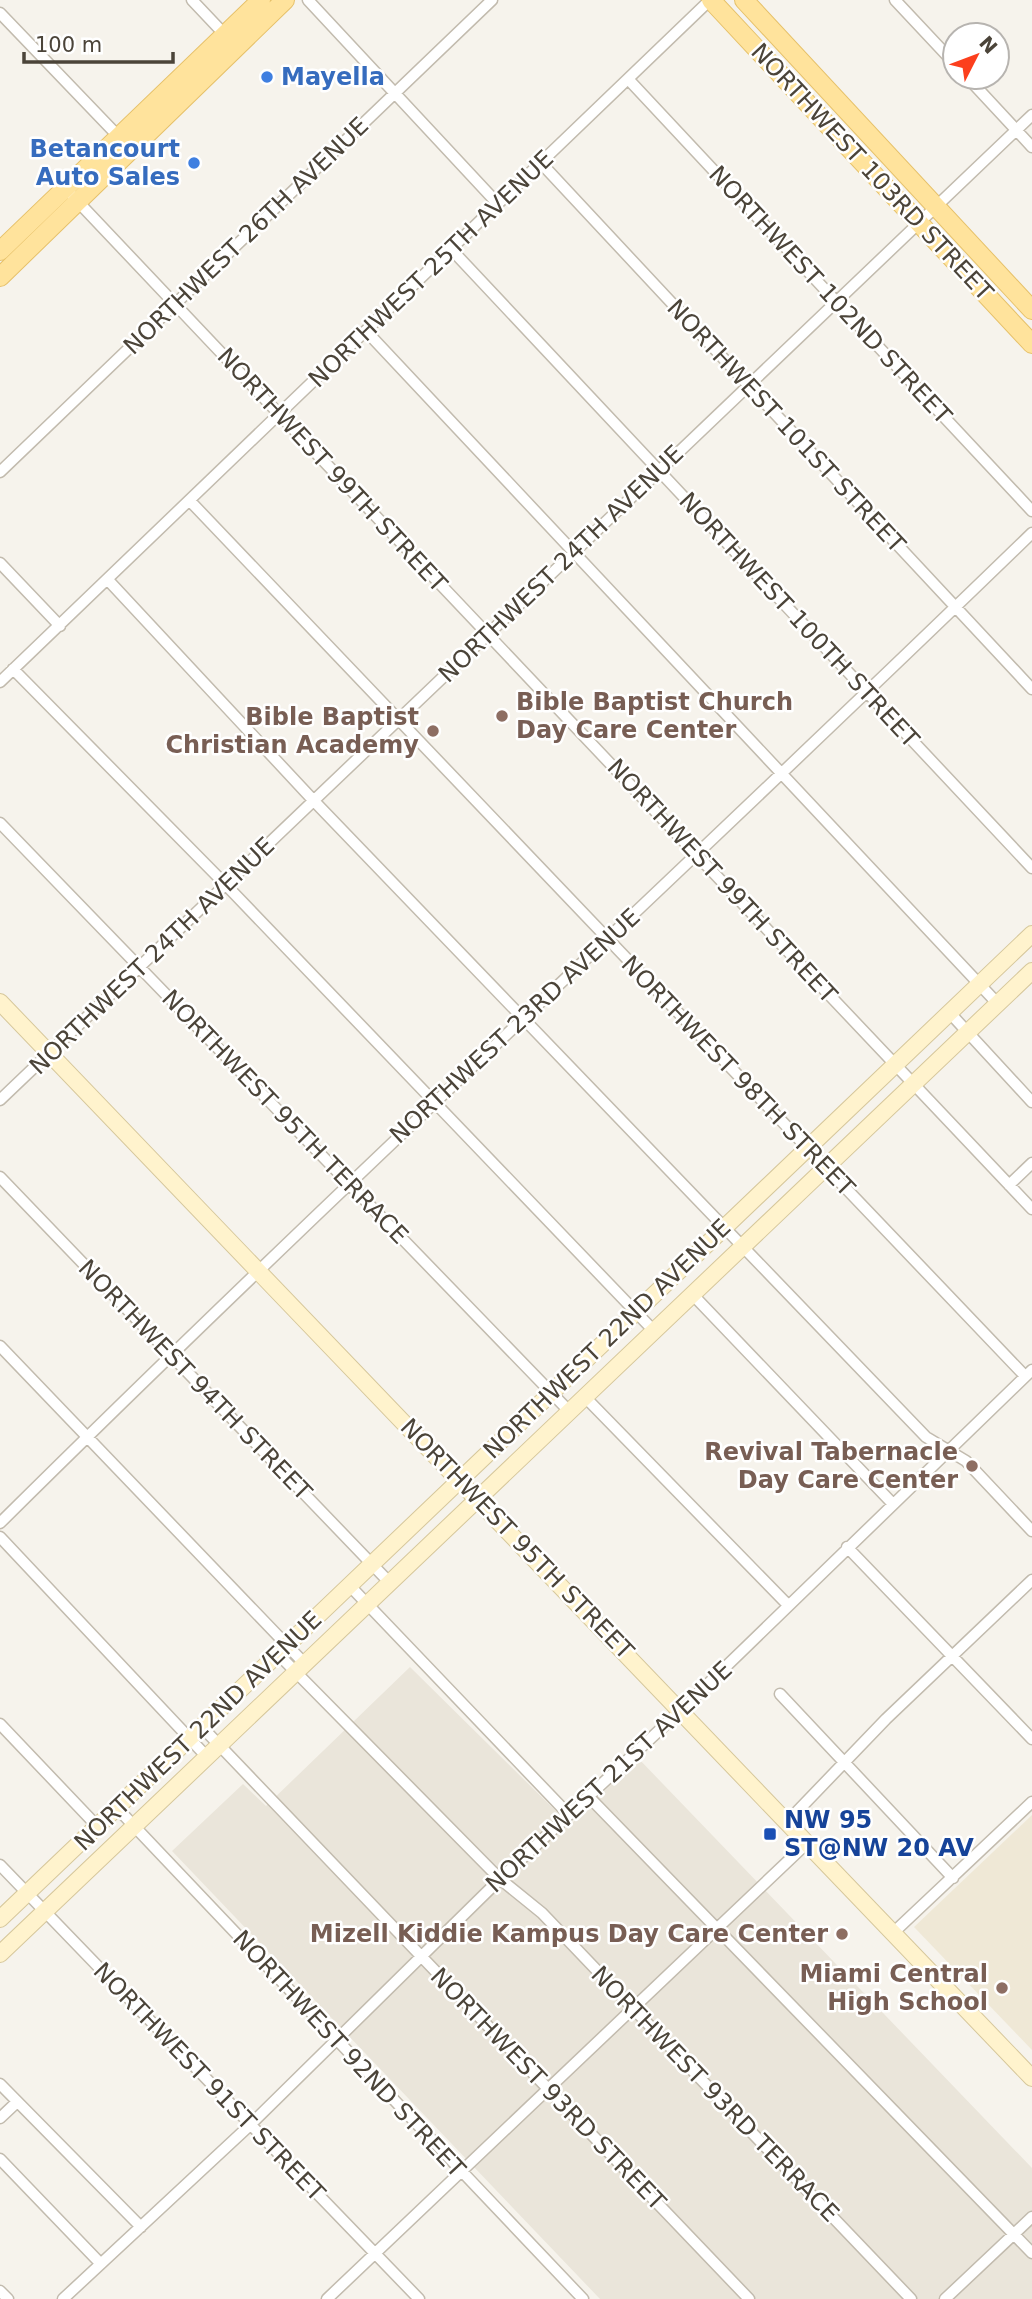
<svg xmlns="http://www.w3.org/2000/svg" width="1032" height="2299" viewBox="0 0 1032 2299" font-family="'DejaVu Sans',sans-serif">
<rect width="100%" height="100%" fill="#f6f3ec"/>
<path fill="#eae5da" d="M410 1667 570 1825 638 1758 1032 2168V2299H600L172 1851 243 1784 266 1806Z"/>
<path fill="#efe8d6" d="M1032 1815V2050L914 1927Z"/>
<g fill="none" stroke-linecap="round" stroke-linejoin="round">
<g stroke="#c2bbae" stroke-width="13">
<path id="street" d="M192 0 227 37
M308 0 498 204
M895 0 955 64
M0 13 119 137
M967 77 1032 147
M629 80 1032 511
M541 163 1032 689
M65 188 1032 1209
M451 249 1032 868
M367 332 998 1004
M0 472 492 0
M190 501 1025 1376
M0 563 60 626
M108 580 313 800 926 1437 966 1461 1032 1531
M13 669 226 885 655 1332
M0 682 710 0
M0 823 569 1411
M949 1012 1032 1102
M0 1100 1032 115
M0 1177 390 1583
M1009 1185 1032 1163
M694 1296 892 1503
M0 1346 305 1664
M584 1396 787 1604
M0 1523C339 1187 690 865 1032 533
M0 1537 208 1758
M847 1547 1032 1739
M350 1586 569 1815
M278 1654 500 1879 542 1913 911 2299
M780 1694 953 1878
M0 1724 97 1826
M201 1726 749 2299
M589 1797 1032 2253
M117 1808 583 2299
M787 1822 886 1719 1032 1580
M0 1865 419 2299
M893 1933 1032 1802
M0 2084 141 2227
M0 2118 17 2102
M0 2159 100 2263
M0 2291 8 2299
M63 2299 249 2126 500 1879 680 1711 1032 1370
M327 2299 807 1843
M945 2299 1032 2217"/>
</g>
<g stroke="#d6c79b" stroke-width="18">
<path id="secondary" d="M0 1002 1032 2078
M0 1919 1032 934
M0 1954 1032 971"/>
</g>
<g stroke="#e6c16a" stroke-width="20">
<path id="primary" d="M711 0 1032 344
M744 0 1032 310
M0 251 261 0
M0 277 285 0"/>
</g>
<use href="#street" stroke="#fff" stroke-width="10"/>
<use href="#secondary" stroke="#fff3cd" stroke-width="16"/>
<use href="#primary" stroke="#ffe39c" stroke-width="18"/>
</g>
<g fill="#3f7fe0" stroke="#fff" stroke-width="2.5">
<circle cx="267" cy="77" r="7"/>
<circle cx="194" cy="163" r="7"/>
</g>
<g fill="#8d6e63" stroke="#fff" stroke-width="2.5">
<circle cx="502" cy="716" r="7"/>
<circle cx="433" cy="731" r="7"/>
<circle cx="972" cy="1466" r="7"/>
<circle cx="842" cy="1934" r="7"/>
<circle cx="1002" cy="1988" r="7"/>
</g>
<rect fill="#1a4fb4" stroke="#fff" stroke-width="2.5" x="763" y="1827" width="14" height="14" rx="3.5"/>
<g text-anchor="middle" stroke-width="5" stroke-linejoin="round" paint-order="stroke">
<g font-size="24" font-weight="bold" fill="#366cbe" stroke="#fff" text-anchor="start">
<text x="281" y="85">Mayella</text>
<text x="180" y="157" text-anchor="end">Betancourt<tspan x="180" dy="28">Auto Sales</tspan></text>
</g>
<g font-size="24" fill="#4b4439" stroke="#fff">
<text transform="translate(872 172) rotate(47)" y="8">NORTHWEST 103RD STREET</text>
<text transform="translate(246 236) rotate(-44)" y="8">NORTHWEST 26TH AVENUE</text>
<text transform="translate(431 269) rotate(-44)" y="8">NORTHWEST 25TH AVENUE</text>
<text transform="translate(830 295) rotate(47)" y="8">NORTHWEST 102ND STREET</text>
<text transform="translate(786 426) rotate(47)" y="8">NORTHWEST 101ST STREET</text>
<text transform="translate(332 470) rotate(47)" y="8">NORTHWEST 99TH STREET</text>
<text transform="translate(561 564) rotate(-44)" y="8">NORTHWEST 24TH AVENUE</text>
<text transform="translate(799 620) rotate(47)" y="8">NORTHWEST 100TH STREET</text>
<text transform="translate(722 881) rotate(47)" y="8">NORTHWEST 99TH STREET</text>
<text transform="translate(152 956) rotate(-44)" y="8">NORTHWEST 24TH AVENUE</text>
<text transform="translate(515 1026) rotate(-43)" y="8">NORTHWEST 23RD AVENUE</text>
<text transform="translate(738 1076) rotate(46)" y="8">NORTHWEST 98TH STREET</text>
<text transform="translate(285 1117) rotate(46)" y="8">NORTHWEST 95TH TERRACE</text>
<text transform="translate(607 1339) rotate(-44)" y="8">NORTHWEST 22ND AVENUE</text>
<text transform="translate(195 1380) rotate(46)" y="8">NORTHWEST 94TH STREET</text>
<text transform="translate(517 1539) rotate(46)" y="8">NORTHWEST 95TH STREET</text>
<text transform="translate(198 1731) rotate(-44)" y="8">NORTHWEST 22ND AVENUE</text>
<text transform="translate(609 1777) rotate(-43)" y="8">NORTHWEST 21ST AVENUE</text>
<text transform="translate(349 2054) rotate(47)" y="8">NORTHWEST 92ND STREET</text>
<text transform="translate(209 2082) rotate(46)" y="8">NORTHWEST 91ST STREET</text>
<text transform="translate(548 2089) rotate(46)" y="8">NORTHWEST 93RD STREET</text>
<text transform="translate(715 2094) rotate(46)" y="8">NORTHWEST 93RD TERRACE</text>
</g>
<g font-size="24" font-weight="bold" fill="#785e54" stroke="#fff" text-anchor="end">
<text x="516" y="710" text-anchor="start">Bible Baptist Church<tspan x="516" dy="28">Day Care Center</tspan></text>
<text x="419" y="725">Bible Baptist<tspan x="419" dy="28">Christian Academy</tspan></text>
<text x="958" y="1460">Revival Tabernacle<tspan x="958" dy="28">Day Care Center</tspan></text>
<text x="828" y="1942">Mizell Kiddie Kampus Day Care Center</text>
<text x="988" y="1982">Miami Central<tspan x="988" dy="28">High School</tspan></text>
</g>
<g font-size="24" font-weight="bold" fill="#164399" stroke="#fff" text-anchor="start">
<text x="784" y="1828">NW 95<tspan x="784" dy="28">ST@NW 20 AV</tspan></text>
</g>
</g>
<g transform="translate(976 56) rotate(48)"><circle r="33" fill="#ffffff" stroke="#b7b4b0" stroke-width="2"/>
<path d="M0-5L12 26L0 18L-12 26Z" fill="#fc3f1d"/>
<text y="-10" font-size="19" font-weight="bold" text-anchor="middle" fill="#4b4439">N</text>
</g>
<path d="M24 52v10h149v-10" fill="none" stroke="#4b4439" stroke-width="3.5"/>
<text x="35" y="52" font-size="21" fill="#4b4439" stroke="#ffffff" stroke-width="5" paint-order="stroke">100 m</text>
</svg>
